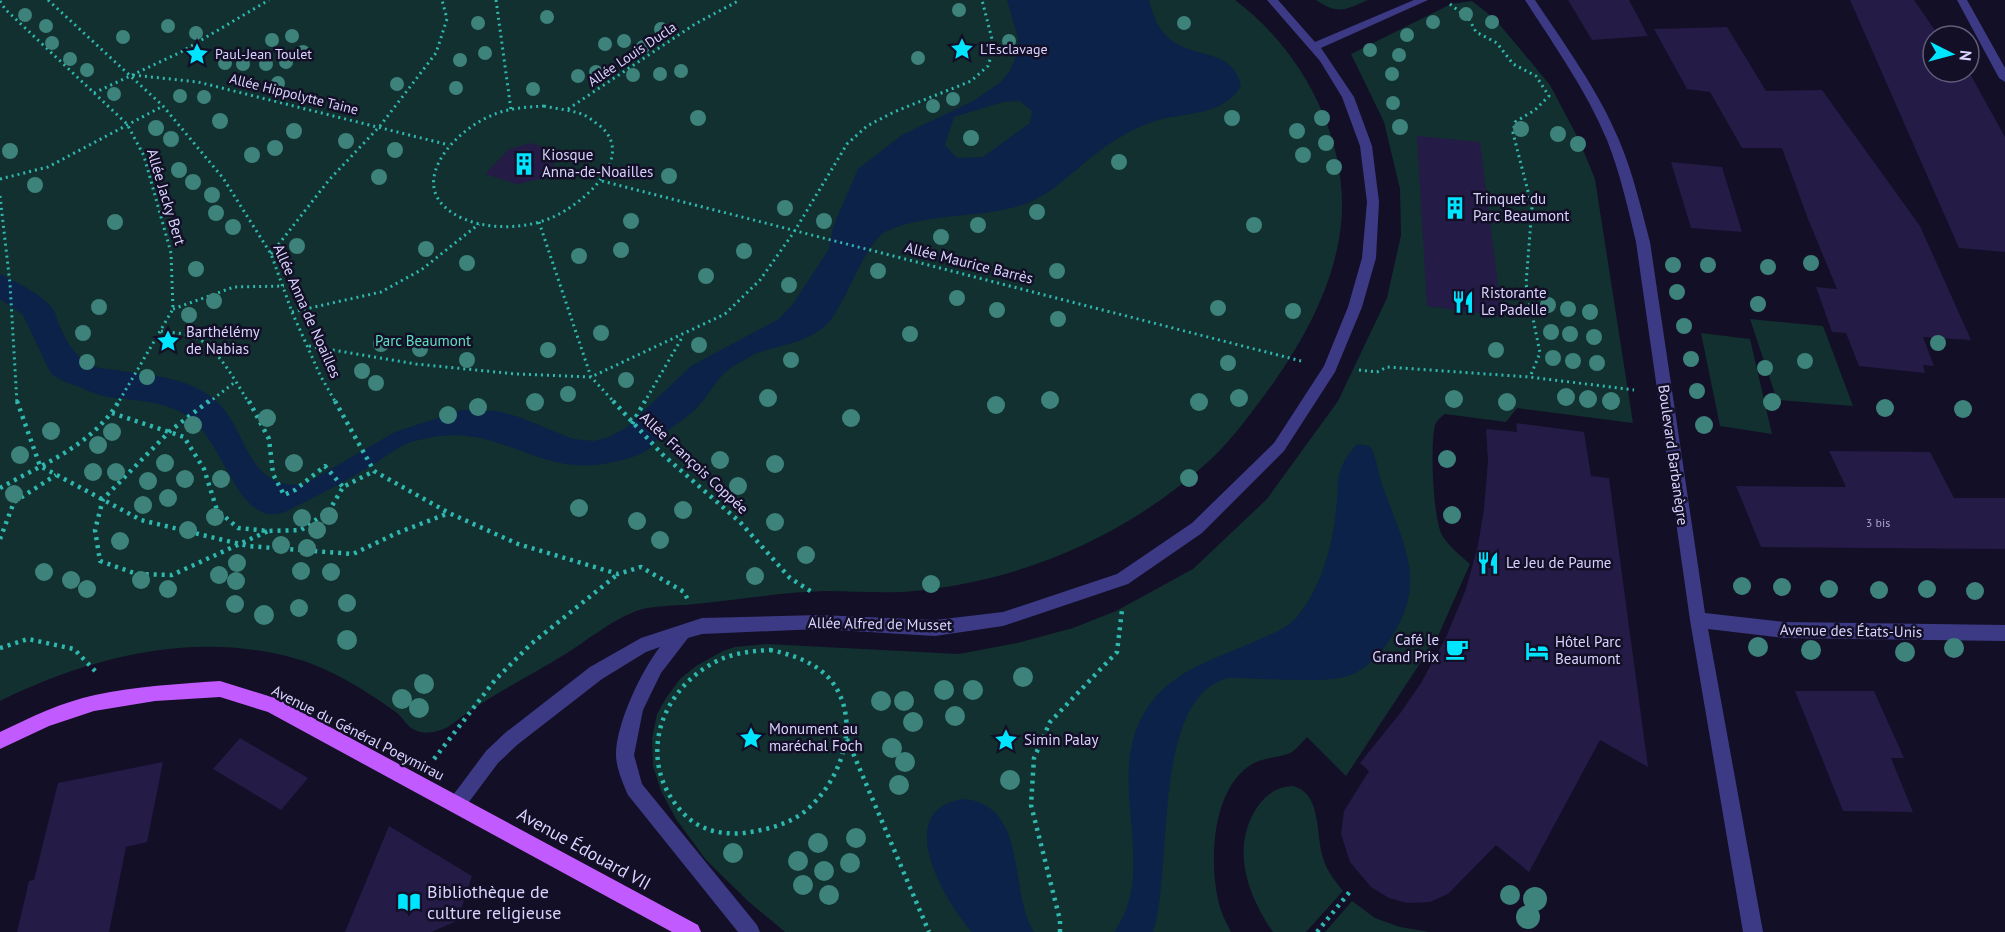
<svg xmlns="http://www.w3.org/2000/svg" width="2005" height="932" viewBox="0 0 2005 932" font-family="'PT Sans',sans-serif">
<rect width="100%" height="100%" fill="#130f26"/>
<path fill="#12302f" d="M0 0H1235C1306 53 1355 150 1339 239 1330 291 1304 339 1274 382 1254 409 1234 438 1209 461 1128 535 1023 581 914 591 884 594 854 591 825 591 782 592 738 600 695 604 678 606 649 605 634 612 611 621 586 641 564 655 526 678 484 699 448 727 437 732 425 736 413 729 407 726 403 718 397 713 368 692 332 669 297 659 197 630 91 656 0 701Z
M1316 0H1368C1345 10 1338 15 1316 0Z
M1472 1 1495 19 1550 85 1579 140 1595 179 1633 423 1517 408 1506 422 1445 414C1441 417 1437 420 1435 425 1430 445 1433 513 1441 533 1447 545 1460 555 1470 564L1438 636 1346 776 1307 737C1302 742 1296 750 1290 753 1279 758 1265 757 1254 763 1211 786 1208 865 1220 907 1222 915 1227 924 1231 932H785L749 902 706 860 676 819 661 791 653 766 652 739 657 714 666 698 680 679 696 666 723 651 735 647 767 644 959 654 1017 643 1073 628 1116 611 1193 569 1267 499 1338 401 1387 298 1401 235 1400 189 1384 122 1351 54 1451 4Z
M1750 319 1823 326 1853 406 1777 400Z
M1701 333 1750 339 1772 434 1720 426Z
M1293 786C1321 793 1316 832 1322 854 1325 868 1334 880 1343 891L1306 932H1273C1247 894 1230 847 1258 806 1268 793 1277 787 1293 786Z
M1352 901 1375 918 1400 927 1429 932H1325Z"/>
<path fill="#0c2248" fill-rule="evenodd" d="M1007 0H1149C1152 15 1159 30 1171 40 1194 58 1234 49 1241 86 1222 118 1183 111 1152 122 1123 132 1098 151 1075 171 1060 183 1046 196 1028 203 984 219 931 212 889 230 865 239 848 301 828 323 811 342 780 345 757 353 749 356 740 363 732 367 717 377 708 397 695 410 685 419 672 427 661 436 656 440 652 447 646 451 636 457 624 460 613 462 544 479 505 428 440 436 429 438 416 440 406 444 393 450 381 460 369 467 349 479 328 490 307 501 293 507 284 516 268 514 234 508 220 438 189 417 163 400 137 401 108 397 96 395 85 389 74 385 65 382 57 379 50 372L23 315 0 299V274C15 281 43 295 53 309 55 312 57 318 58 322 66 340 72 354 90 364 97 369 108 369 116 370 152 376 186 376 215 400 248 427 246 493 305 484L395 432 462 410 497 411 519 417 573 439 594 441 609 437 626 428 691 366 779 319 793 304 829 249 833 227 858 169 902 135 973 101 1001 82 1010 71 1018 52V38ZM1020 101 1032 111 1030 123 983 157 957 158 945 145 954 117 1003 102Z
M1357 444 1370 446C1378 460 1378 475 1384 490 1405 548 1428 584 1389 641 1379 656 1365 670 1348 676 1323 684 1258 678 1229 678 1150 696 1174 871 1153 932H1114C1158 873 1109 788 1139 723 1163 671 1210 662 1258 640 1272 634 1287 628 1297 617 1321 587 1332 548 1336 511 1340 478 1333 472 1357 444Z
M965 799C1029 806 1008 892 1034 932H972C944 901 890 808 965 799Z"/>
<path fill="#241b47" d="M1568 0H1629L1648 36 1592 40Z
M1850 0H1914L1939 36H1933V72H1969L2005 137V252L1959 248Z
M1727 27 1766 91 1822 90 1920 226 1971 340 1923 337 1934 366 1923 365 1925 373 1859 366 1846 333 1832 332 1816 287 1837 289 1808 219 1782 148H1742L1710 92 1687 89 1654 29Z
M1417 136 1480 142 1502 316 1427 306Z
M531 143 563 154 540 179 517 184 485 174 509 149Z
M1671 162 1722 167 1742 232 1691 228Z
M1516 423 1584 432 1591 476 1609 478 1648 767 1600 740 1529 872 1496 845 1448 894 1430 902 1407 903 1389 898 1371 887 1350 862 1341 834 1344 811 1369 771 1360 763 1401 712 1421 683 1447 635 1466 589 1478 545 1484 509 1488 461 1486 429 1517 432Z
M1829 451 1930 452 1954 498H2005V549L1761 547 1736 486 1846 487Z
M1795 691H1874L1904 758H1891L1913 812 1843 811Z
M240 738 308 778 281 810 213 769Z
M163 762 147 842 126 847 109 932H17L29 881 34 880 58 783Z
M389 826 472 876 457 921 431 932H345Z"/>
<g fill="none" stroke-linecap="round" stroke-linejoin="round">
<path stroke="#2fb8b0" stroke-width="3" stroke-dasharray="2 4" stroke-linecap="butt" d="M48 0 163 106 223 178 271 254 292 312 320 375 336 403
M496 0 511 110
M0 1 5 9 127 124 144 156 171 253 173 309 118 403
M1450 4 1469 19 1476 32 1497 43 1513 64 1536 76 1549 96 1535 110 1515 122 1513 133 1532 207 1526 284 1540 353 1530 377
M133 75 198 82 449 145
M94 93 181 52 269 0
M544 106C557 109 572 110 584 115 589 117 594 122 599 125 638 156 583 204 553 217 527 229 490 230 464 219 399 191 452 130 495 114 510 108 528 107 544 106Z
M568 109 695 24 740 0
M0 179 48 167 163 106
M602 181 1301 361
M0 196 10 284 17 403
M539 222 591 377 615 403
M271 254 329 180 380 126 436 53 447 19 442 0
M173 309 234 287 284 286
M292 312 381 292 421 270 479 224
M161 331C173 333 188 333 199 339 220 352 236 382 249 403
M309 346 416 364 516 374 591 377 725 314 760 280 794 232 847 144 867 126 894 112 971 81 988 66 994 47 982 0
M1359 370 1377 372 1387 367 1530 377 1634 390
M208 403 235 382
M644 403 683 336"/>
<path stroke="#2fb8b0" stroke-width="4.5" stroke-dasharray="3 5" stroke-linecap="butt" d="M17 401 40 466 141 520 248 546 353 554 397 533 449 513
M209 401 170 431 103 499 95 530 100 561 137 574 172 575 268 531
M249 401 269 439 273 474 284 495 295 490 325 466 343 487
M335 401 374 471 449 513 518 544 618 574 641 567 684 592 688 600
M613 401 662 454 740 522 790 578 812 592
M112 413 184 437 204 469 217 510 238 528 268 531 301 530 329 511 343 487 374 471
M632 424 645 401
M0 488C43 464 93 445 119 401
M0 539 14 502 56 475
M0 648 28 639 74 649 97 673
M770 650C790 654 812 661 827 676 866 717 841 786 800 815 783 826 764 830 744 833 723 835 701 831 685 815 635 765 657 691 717 661 733 653 752 651 770 650Z
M847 739 929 932
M434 759 495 680 531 644 618 574
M1060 932V920L1031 805 1034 758 1050 722 1117 652 1122 610
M1317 932 1352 889"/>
<path fill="#3d3a85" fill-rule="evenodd" d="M1267 0H1278L1315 42 1414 0H1428L1321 48 1354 97 1372 146 1379 202 1376 258 1362 307 1335 372 1284 451 1202 533 1128 584 1003 626 935 636 819 629 702 634 688 638 661 673 643 710 634 755 642 784 757 925 760 932H738L628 795C623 784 616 767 616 755 616 724 641 671 660 647L646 652 602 679 517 745 498 763 463 810 457 813 451 810 448 804 451 798 486 751 505 733 590 667 641 638 702 618 819 615 935 620 1003 612 1117 574 1192 523 1274 443 1324 366 1348 307 1362 258 1367 202 1360 146 1342 97 1320 61Z
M1525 0H1535C1565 45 1598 90 1619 140 1633 173 1641 208 1650 242L1705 613 1785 622 2005 625V641L1785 638 1708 629 1763 932H1743L1690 620 1636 242C1628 208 1620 173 1607 140 1586 90 1554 45 1525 0Z
M1957 0H1967L2005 68V82L1999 78Z"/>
<path fill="#c25bff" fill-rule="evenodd" d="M220 681 278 699 698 925 701 932H672L268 712 220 697 155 701 94 711 49 726 0 749V732C31 717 62 702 95 695 136 686 178 684 220 681Z"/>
</g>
<g fill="#3d827b">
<circle cx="959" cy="10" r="7"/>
<circle cx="1466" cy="14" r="7"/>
<circle cx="25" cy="15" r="7"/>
<circle cx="547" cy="17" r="7"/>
<circle cx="1433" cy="22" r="7"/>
<circle cx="1492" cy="22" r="7"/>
<circle cx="478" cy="23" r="7"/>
<circle cx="1184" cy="23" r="7"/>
<circle cx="46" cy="26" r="7"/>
<circle cx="168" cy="26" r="7"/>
<circle cx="661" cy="29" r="7"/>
<circle cx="196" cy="33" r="7"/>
<circle cx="1407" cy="35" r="7"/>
<circle cx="292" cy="36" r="7"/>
<circle cx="123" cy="37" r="7"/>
<circle cx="272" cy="40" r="7"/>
<circle cx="624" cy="41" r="7"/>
<circle cx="1009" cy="41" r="7"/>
<circle cx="52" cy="43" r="7"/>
<circle cx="605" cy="44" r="7"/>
<circle cx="643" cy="47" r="7"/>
<circle cx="1370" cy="50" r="7"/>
<circle cx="303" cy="52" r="7"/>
<circle cx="485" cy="53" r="7"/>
<circle cx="1399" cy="55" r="7"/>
<circle cx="918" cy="58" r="7"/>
<circle cx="70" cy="59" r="7"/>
<circle cx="460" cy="60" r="7"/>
<circle cx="286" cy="62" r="7"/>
<circle cx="225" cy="63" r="7"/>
<circle cx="243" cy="64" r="7"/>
<circle cx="266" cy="64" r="7"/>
<circle cx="87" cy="70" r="7"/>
<circle cx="681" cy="71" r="7"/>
<circle cx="596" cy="72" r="7"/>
<circle cx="660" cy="74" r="7"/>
<circle cx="1392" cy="74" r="7"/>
<circle cx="633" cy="75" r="7"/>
<circle cx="578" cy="76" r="7"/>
<circle cx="278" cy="83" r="7"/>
<circle cx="397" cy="84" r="7"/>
<circle cx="456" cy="88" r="7"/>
<circle cx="533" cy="89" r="7"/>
<circle cx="114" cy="94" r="7"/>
<circle cx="180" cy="96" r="7"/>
<circle cx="204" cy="97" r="7"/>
<circle cx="953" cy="99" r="7"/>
<circle cx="1393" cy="103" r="7"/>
<circle cx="933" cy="106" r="7"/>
<circle cx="698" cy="118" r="8"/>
<circle cx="1232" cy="118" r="8"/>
<circle cx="1322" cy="118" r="8"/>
<circle cx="220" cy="121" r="8"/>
<circle cx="1400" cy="127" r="8"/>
<circle cx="156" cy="128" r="8"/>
<circle cx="1521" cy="129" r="8"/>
<circle cx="294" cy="131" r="8"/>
<circle cx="1297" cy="131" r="8"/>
<circle cx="1558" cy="134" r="8"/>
<circle cx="971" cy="138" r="8"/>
<circle cx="171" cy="139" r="8"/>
<circle cx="346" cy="141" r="8"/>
<circle cx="1326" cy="143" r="8"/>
<circle cx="1578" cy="144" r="8"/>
<circle cx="275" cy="148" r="8"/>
<circle cx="395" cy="150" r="8"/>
<circle cx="10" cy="151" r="8"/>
<circle cx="252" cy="155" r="8"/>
<circle cx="1303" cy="155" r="8"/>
<circle cx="1119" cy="162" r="8"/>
<circle cx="1334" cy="167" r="8"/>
<circle cx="179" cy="170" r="8"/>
<circle cx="669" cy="176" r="8"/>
<circle cx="379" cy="177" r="8"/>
<circle cx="193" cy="182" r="8"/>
<circle cx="35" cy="185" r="8"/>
<circle cx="212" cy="195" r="8"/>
<circle cx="785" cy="208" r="8"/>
<circle cx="1037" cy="212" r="8"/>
<circle cx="216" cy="213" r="8"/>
<circle cx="631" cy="221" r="8"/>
<circle cx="824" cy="221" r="8"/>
<circle cx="115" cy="222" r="8"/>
<circle cx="978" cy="225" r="8"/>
<circle cx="1254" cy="225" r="8"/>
<circle cx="233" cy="227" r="8"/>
<circle cx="941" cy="237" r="8"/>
<circle cx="297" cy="246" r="8"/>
<circle cx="426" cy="249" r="8"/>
<circle cx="621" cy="250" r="8"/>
<circle cx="744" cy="251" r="8"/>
<circle cx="579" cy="256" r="8"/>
<circle cx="467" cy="263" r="8"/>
<circle cx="1811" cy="263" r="8"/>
<circle cx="1673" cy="265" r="8"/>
<circle cx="1708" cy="265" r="8"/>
<circle cx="1768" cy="267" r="8"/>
<circle cx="196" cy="269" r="8"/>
<circle cx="878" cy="271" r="8"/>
<circle cx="1057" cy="271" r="8"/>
<circle cx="706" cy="276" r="8"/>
<circle cx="789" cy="285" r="8"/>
<circle cx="1677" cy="292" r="8"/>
<circle cx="957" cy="298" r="8"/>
<circle cx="214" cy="301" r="8"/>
<circle cx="1758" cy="304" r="8"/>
<circle cx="1548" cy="305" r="8"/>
<circle cx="99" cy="307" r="8"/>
<circle cx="1218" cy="308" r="8"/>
<circle cx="1568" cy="309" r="8"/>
<circle cx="997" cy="310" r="8"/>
<circle cx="1293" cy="311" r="8"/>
<circle cx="1590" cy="312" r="8"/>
<circle cx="189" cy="315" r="8"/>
<circle cx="1058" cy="319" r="8"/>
<circle cx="1684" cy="326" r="8"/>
<circle cx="1551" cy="332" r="8"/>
<circle cx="83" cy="333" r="8"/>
<circle cx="601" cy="333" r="8"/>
<circle cx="910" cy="334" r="8"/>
<circle cx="1570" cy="334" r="8"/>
<circle cx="1594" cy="337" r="8"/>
<circle cx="1938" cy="343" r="8"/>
<circle cx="381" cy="344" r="8"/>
<circle cx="699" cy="345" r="8"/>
<circle cx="420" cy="349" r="8"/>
<circle cx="548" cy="350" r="8"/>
<circle cx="1496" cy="350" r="8"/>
<circle cx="1553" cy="358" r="8"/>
<circle cx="1691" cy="359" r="8"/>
<circle cx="467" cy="360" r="8"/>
<circle cx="791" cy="360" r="8"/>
<circle cx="1573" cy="361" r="8"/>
<circle cx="1805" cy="361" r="8"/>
<circle cx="87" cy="362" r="8"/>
<circle cx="1228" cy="363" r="8"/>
<circle cx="1597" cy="363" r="8"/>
<circle cx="1765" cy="368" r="8"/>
<circle cx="362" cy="371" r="8"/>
<circle cx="147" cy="377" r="8"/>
<circle cx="626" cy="380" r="8"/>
<circle cx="376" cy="383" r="8"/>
<circle cx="1697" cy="391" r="8"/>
<circle cx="568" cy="394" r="8"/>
<circle cx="1566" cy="397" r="9"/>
<circle cx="768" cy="398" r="9"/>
<circle cx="1239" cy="398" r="9"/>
<circle cx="1454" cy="399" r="9"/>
<circle cx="1588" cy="399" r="9"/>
<circle cx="1050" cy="400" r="9"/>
<circle cx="1611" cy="401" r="9"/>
<circle cx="535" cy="402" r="9"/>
<circle cx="1199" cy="402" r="9"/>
<circle cx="1507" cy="402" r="9"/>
<circle cx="1772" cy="402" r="9"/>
<circle cx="996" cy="405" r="9"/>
<circle cx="478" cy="407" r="9"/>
<circle cx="1885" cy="408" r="9"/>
<circle cx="1963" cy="409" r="9"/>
<circle cx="448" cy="415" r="9"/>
<circle cx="267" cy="418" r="9"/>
<circle cx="851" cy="418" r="9"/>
<circle cx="193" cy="425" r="9"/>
<circle cx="1704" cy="425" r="9"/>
<circle cx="51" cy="431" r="9"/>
<circle cx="112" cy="432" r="9"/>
<circle cx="98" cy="445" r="9"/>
<circle cx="20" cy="455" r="9"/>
<circle cx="1447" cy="459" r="9"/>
<circle cx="720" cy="460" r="9"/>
<circle cx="165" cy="463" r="9"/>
<circle cx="294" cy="463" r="9"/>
<circle cx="775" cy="464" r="9"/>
<circle cx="93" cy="472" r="9"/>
<circle cx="116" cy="472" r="9"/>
<circle cx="1189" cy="478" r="9"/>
<circle cx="185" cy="479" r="9"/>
<circle cx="221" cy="479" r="9"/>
<circle cx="148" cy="481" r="9"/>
<circle cx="738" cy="486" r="9"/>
<circle cx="14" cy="494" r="9"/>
<circle cx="168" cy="498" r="9"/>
<circle cx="143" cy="505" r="9"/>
<circle cx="579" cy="508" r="9"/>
<circle cx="683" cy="510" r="9"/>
<circle cx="1452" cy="515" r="9"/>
<circle cx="329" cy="516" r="9"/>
<circle cx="215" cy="517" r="9"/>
<circle cx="302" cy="518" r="9"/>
<circle cx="637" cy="521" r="9"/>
<circle cx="775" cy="522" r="9"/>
<circle cx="188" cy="530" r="9"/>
<circle cx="317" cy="530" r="9"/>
<circle cx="660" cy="540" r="9"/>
<circle cx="120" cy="541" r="9"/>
<circle cx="281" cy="545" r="9"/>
<circle cx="307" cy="548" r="9"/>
<circle cx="806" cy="555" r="9"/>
<circle cx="237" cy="563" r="9"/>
<circle cx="301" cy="571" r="9"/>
<circle cx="44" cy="572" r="9"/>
<circle cx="331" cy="572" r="9"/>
<circle cx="219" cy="575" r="9"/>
<circle cx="755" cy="576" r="9"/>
<circle cx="71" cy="580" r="9"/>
<circle cx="141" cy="580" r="9"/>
<circle cx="236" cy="581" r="9"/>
<circle cx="931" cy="584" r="9"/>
<circle cx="1742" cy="586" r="9"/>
<circle cx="1782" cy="587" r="9"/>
<circle cx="87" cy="589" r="9"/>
<circle cx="168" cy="589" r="9"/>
<circle cx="1829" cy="589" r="9"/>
<circle cx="1927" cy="589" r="9"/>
<circle cx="1879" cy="590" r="9"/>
<circle cx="1975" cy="591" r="9"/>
<circle cx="347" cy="603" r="9"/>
<circle cx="235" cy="604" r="9"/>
<circle cx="299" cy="608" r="9"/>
<circle cx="264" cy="615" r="10"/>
<circle cx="347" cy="640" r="10"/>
<circle cx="1758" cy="647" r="10"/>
<circle cx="1954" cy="648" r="10"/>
<circle cx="1811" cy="650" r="10"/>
<circle cx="1905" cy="652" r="10"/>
<circle cx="1023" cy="677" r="10"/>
<circle cx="424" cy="684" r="10"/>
<circle cx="944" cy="690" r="10"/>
<circle cx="973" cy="690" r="10"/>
<circle cx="402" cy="699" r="10"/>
<circle cx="881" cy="701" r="10"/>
<circle cx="904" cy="701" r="10"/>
<circle cx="419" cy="708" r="10"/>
<circle cx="955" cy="716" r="10"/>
<circle cx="913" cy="722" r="10"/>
<circle cx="892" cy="748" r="10"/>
<circle cx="905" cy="762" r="10"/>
<circle cx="1010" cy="780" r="10"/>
<circle cx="899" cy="785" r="10"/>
<circle cx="856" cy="838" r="10"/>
<circle cx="818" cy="843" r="10"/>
<circle cx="733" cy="853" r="10"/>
<circle cx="798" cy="861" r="10"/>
<circle cx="850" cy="863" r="10"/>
<circle cx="824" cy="871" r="10"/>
<circle cx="803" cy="885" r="10"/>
<circle cx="829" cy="895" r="10"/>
<circle cx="1510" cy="895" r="10"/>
<circle cx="1535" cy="899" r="12"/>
<circle cx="1528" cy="917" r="12"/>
</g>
<defs>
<g id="sight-bare" transform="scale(1.8)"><path d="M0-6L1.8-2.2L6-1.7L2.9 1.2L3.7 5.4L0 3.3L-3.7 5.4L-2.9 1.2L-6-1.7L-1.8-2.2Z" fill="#00e5ff" stroke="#130f26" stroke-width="2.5" paint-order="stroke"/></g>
<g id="building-bare" transform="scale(1.8)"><path d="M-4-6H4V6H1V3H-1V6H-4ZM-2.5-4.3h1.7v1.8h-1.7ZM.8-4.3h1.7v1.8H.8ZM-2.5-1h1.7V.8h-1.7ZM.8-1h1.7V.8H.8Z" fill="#00e5ff" stroke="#130f26" stroke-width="2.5" paint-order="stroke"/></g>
<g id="restaurant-bare" transform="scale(1.8)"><path d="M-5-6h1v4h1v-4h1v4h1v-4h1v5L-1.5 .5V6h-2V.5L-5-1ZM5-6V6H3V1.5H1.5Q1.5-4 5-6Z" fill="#00e5ff" stroke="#130f26" stroke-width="2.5" paint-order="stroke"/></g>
<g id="cafe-bare" transform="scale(1.8)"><path d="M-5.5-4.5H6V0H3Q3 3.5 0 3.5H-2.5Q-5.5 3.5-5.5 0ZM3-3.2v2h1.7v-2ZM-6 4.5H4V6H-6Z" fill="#00e5ff" stroke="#130f26" stroke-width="2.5" paint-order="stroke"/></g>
<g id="hotel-bare" transform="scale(1.8)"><path d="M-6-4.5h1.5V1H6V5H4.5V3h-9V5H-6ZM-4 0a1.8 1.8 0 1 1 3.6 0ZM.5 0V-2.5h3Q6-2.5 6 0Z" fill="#00e5ff" stroke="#130f26" stroke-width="2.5" paint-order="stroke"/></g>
<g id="library-bare" transform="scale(1.8)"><path d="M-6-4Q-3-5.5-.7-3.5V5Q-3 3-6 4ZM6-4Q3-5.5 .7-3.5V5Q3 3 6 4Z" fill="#00e5ff" stroke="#130f26" stroke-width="2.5" paint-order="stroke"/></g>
</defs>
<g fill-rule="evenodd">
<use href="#sight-bare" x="962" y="49"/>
<use href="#sight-bare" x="197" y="54"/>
<use href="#building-bare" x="524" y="164"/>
<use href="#building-bare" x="1455" y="208"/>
<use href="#restaurant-bare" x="1463" y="302"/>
<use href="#sight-bare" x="168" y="341"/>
<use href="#restaurant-bare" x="1488" y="563"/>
<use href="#cafe-bare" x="1457" y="649"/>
<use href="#hotel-bare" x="1537" y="651"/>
<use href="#sight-bare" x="751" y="738"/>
<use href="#sight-bare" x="1006" y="740"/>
<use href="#library-bare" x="409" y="902"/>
</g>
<g text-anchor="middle" stroke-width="5" stroke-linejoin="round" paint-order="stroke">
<g font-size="12" fill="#aca6d1">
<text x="1878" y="527">3 bis</text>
</g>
<g font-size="14" fill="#d9d4ff" stroke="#130f26" text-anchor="start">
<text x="980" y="54">L'Esclavage</text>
<text x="215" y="59">Paul-Jean Toulet</text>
</g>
<g font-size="14" fill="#d9d4ff" stroke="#130f26">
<text transform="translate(632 54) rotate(-34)" y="5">Allée Louis Ducla</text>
<text transform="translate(294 94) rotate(14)" y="5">Allée Hippolytte Taine</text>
</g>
<g font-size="15" fill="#d9d4ff" stroke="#130f26" text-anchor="start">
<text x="542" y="160">Kiosque<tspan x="542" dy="17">Anna-de-Noailles</tspan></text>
<text x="1473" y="204">Trinquet du<tspan x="1473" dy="17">Parc Beaumont</tspan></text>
<text x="1481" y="298">Ristorante<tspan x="1481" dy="17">Le Padelle</tspan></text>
<text x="186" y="337">Barthélémy<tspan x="186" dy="17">de Nabias</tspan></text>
<text x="1506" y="568">Le Jeu de Paume</text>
<text x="1439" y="645" text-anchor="end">Café le<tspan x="1439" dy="17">Grand Prix</tspan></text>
<text x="1555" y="647">Hôtel Parc<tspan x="1555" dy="17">Beaumont</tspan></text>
<text x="769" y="734">Monument au<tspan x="769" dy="17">maréchal Foch</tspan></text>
<text x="1024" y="745">Simin Palay</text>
</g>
<g font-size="15" fill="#d9d4ff" stroke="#130f26">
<text transform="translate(166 197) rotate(73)" y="5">Allée Jacky Bert</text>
<text transform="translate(969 263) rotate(14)" y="5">Allée Maurice Barrès</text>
<text transform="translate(307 311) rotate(66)" y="5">Allée Anna de Noailles</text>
<text transform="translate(1673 455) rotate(82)" y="5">Boulevard Barbanègre</text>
<text transform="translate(694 463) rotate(43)" y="5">Allée François Coppée</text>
<text transform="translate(880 624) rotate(1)" y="5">Allée Alfred de Musset</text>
<text transform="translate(1851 631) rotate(1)" y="5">Avenue des États-Unis</text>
<text transform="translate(358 733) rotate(27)" y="5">Avenue du Général Poeymirau</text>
</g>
<g font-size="15" fill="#5fe0c0" stroke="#130f26">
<text x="423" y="346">Parc Beaumont</text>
</g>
<g font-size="18" fill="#d9d4ff" stroke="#130f26">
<text transform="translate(584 849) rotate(29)" y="6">Avenue Édouard VII</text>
</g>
<g font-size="18" fill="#d9d4ff" stroke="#130f26" text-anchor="start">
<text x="427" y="898">Bibliothèque de<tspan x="427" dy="21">culture religieuse</tspan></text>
</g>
</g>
<g transform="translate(1951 54) rotate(96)"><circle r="28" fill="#130f26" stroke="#625e7d" stroke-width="1.5"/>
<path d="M0-4.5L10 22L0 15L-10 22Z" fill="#00e5ff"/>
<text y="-9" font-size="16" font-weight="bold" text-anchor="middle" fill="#d9d4ff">N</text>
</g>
</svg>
